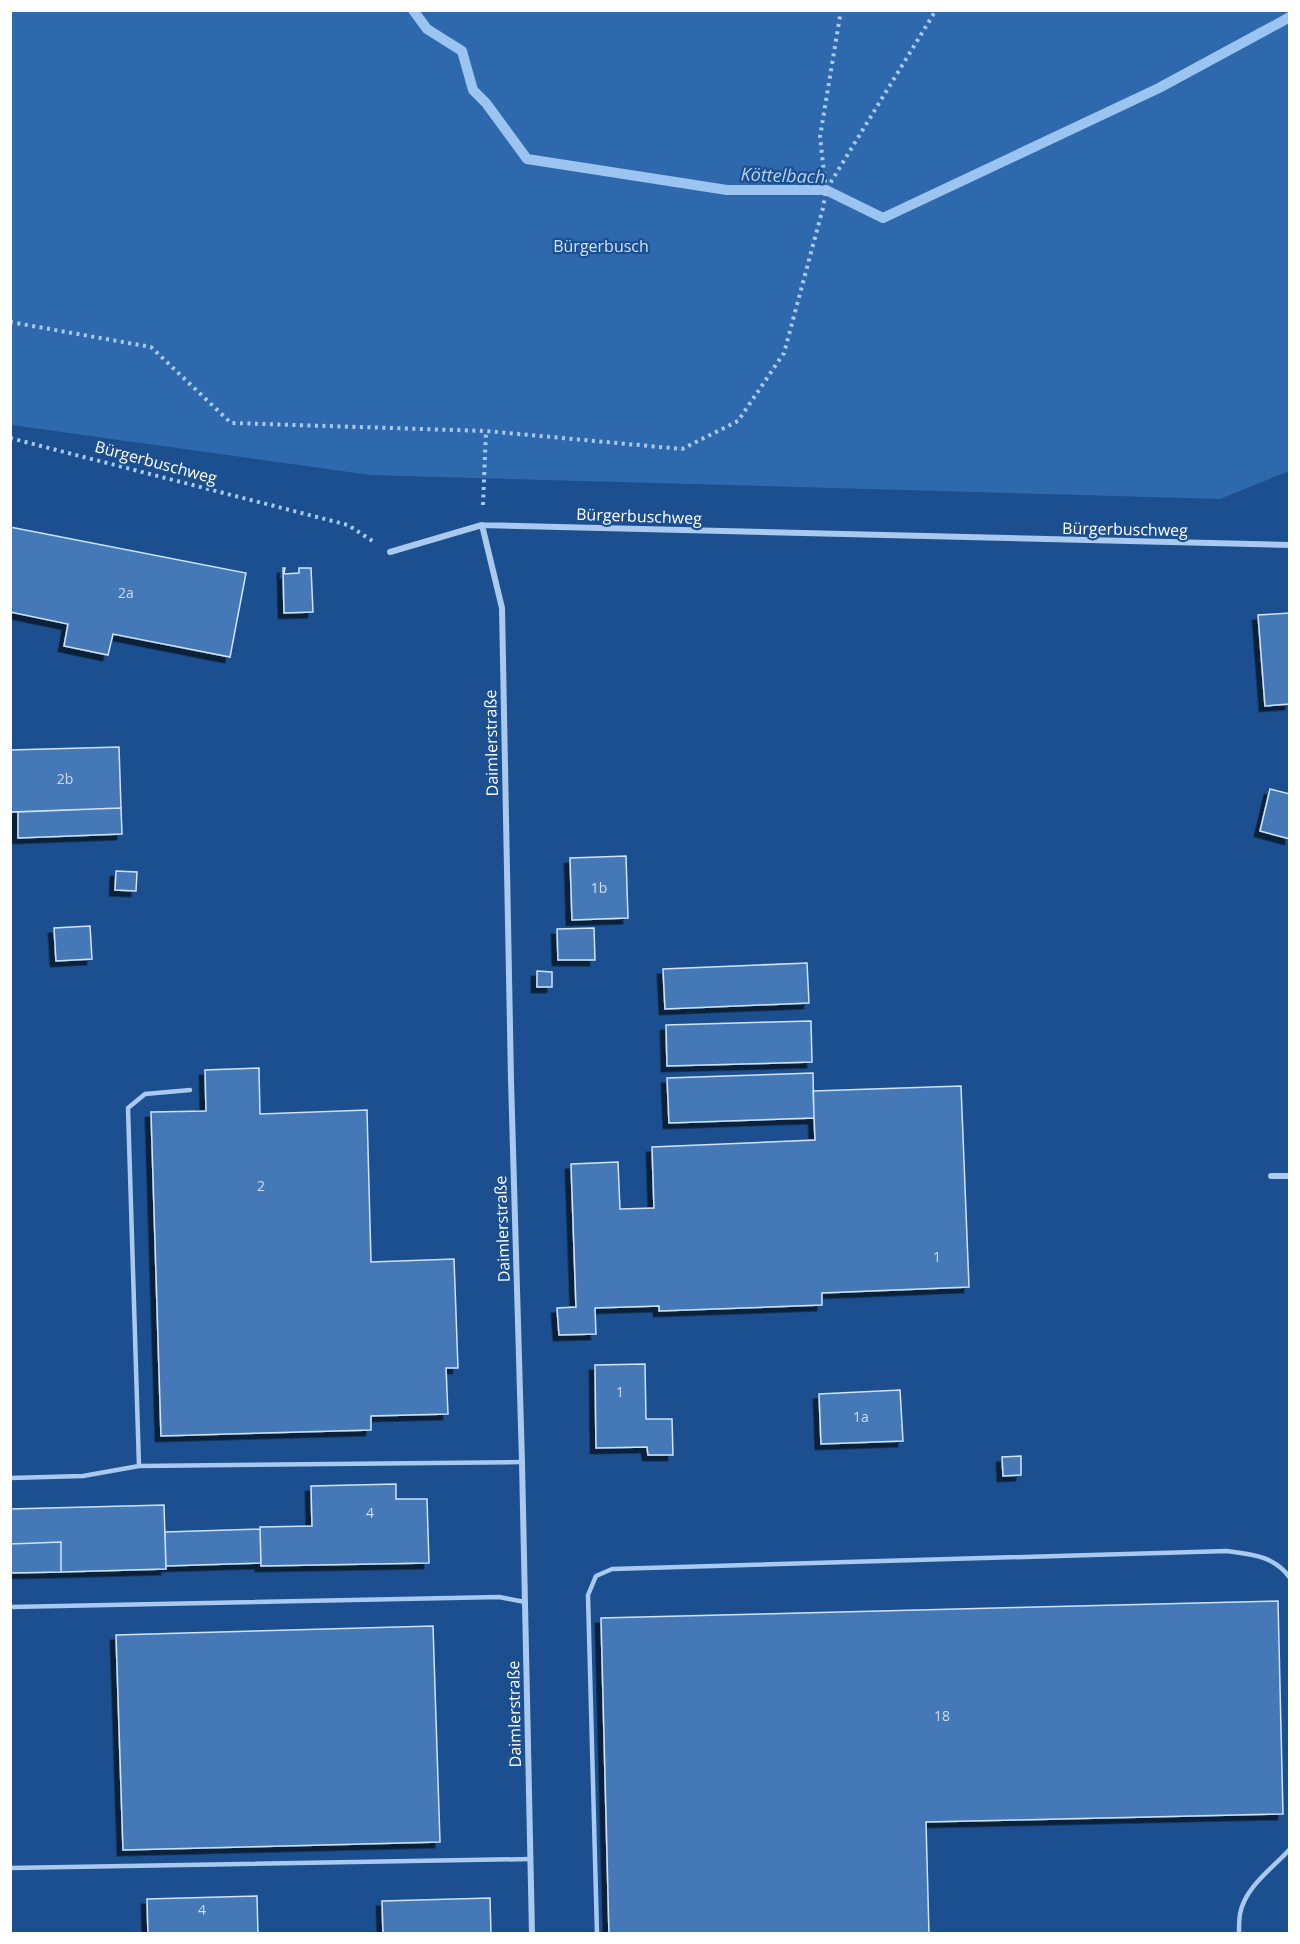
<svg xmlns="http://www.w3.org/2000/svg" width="1300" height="1944" viewBox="0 0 1300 1944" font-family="'Open Sans',sans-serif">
<defs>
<filter id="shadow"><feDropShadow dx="-5.5" dy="5.5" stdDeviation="0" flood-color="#0009"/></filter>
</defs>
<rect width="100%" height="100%" fill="#1b4f8f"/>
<path fill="#2e69ad" d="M11 10 1289 11V471L1220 499 370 475 11 425Z"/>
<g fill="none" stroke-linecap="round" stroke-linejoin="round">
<path stroke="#9cc4f0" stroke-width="10" d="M413 10 427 29 462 51 473 90 486 103 527 159 727 190H826L883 218 1159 88 1290 17"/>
</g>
<path fill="#4478b7" stroke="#cfe3fa" stroke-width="1.5" filter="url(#shadow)" d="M10 527 246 573 230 657 113 634 108 655 64 646 68 624 10 612Z
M283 568H285L284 574 299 573V568H311L313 612 284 613Z
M1290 613V704L1265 706 1258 615Z
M119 747 121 808 10 812V750Z
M1270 789 1290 794V839L1260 831Z
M121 808 122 834 18 838V812Z
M626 856 628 918 572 920 570 858Z
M116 871 137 872 136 891 115 890Z
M90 926 92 959 56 961 54 928Z
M594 928 595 960H558L557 929Z
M807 963 809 1003 665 1009 663 969Z
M537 971 552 972V987H537Z
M811 1021 812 1062 667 1066 666 1025Z
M259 1068 260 1114 367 1110 371 1262 454 1259 458 1368H446L448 1414 371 1416V1430L161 1436 151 1112 206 1111 205 1070Z
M813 1073 814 1118 669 1123 667 1078Z
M961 1086 969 1287 822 1293V1305L659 1311V1306L595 1308 596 1334 559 1335 557 1308 576 1307 571 1164 618 1162 620 1209 654 1208 652 1147 815 1140 813 1091Z
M645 1364 646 1419H672L673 1455H648L647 1447 596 1448 595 1365Z
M900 1390 903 1441 821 1444 819 1394Z
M1021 1456V1475L1003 1476 1002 1457Z
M396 1484V1499H427L429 1563 261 1566 260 1527 312 1526 311 1486Z
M164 1505 166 1569 61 1572V1542L10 1544V1509Z
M260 1529 261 1563 166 1566 165 1532Z
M61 1542V1572L10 1573V1544Z
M1278 1601 1283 1814 926 1822 929 1934H609L601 1618Z
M433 1626 440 1842 123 1850 116 1635Z
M257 1896 258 1934H148L147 1899Z
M490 1898 491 1934H383L382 1901Z"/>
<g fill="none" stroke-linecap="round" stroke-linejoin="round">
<path stroke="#a9c9ee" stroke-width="4" stroke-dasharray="3 4.5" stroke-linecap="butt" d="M826 190 820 137 841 10
M10 322 151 347 231 423 486 431 682 449 738 421 784 353 823 208 826 190 936 10
M10 438 348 525 374 542
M483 505 486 431"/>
<path stroke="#a9c9ee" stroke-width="4.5" d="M139 1466 128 1108 145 1094 190 1090
M10 1478 83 1476 139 1466 522 1462
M10 1607 499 1597 525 1602
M10 1868 531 1859
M597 1934 588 1595 596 1576 612 1569 1227 1551C1251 1554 1275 1556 1290 1578
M1239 1934C1239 1927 1239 1920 1240 1914 1245 1887 1272 1869 1290 1849"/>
<path stroke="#a9c9ee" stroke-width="6" d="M482 525 502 608 511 1080 522 1462 532 1934
M390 552 482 525 1290 545
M1271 1176H1290"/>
</g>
<g text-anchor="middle" stroke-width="4.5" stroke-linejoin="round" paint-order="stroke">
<g font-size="14" fill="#d0dded">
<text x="126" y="598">2a</text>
<text x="65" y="784">2b</text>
<text x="599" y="893">1b</text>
<text x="261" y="1191">2</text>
<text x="937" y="1262">1</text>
<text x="620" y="1397">1</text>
<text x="861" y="1422">1a</text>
<text x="370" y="1518">4</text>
<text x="942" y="1721">18</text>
<text x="202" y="1915">4</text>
</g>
<g font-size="16" fill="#cfe3fa" stroke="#1b4f8f">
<text x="601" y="252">Bürgerbusch</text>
</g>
<g font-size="16" fill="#fff" stroke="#1b4f8f">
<text transform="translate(156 462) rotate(15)" y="6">Bürgerbuschweg</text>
<text transform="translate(639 516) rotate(2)" y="6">Bürgerbuschweg</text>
<text transform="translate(1125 529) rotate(1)" y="6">Bürgerbuschweg</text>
<text transform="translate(491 743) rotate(-91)" y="6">Daimlerstraße</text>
<text transform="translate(502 1229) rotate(-92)" y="6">Daimlerstraße</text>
<text transform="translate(514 1714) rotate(-91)" y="6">Daimlerstraße</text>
</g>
<g font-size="18" font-style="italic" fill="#b5d3f5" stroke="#1b4f8f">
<text transform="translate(783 176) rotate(2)" y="6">Köttelbach</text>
</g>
</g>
<rect width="1300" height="1944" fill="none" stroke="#ffffff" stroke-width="24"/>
</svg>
